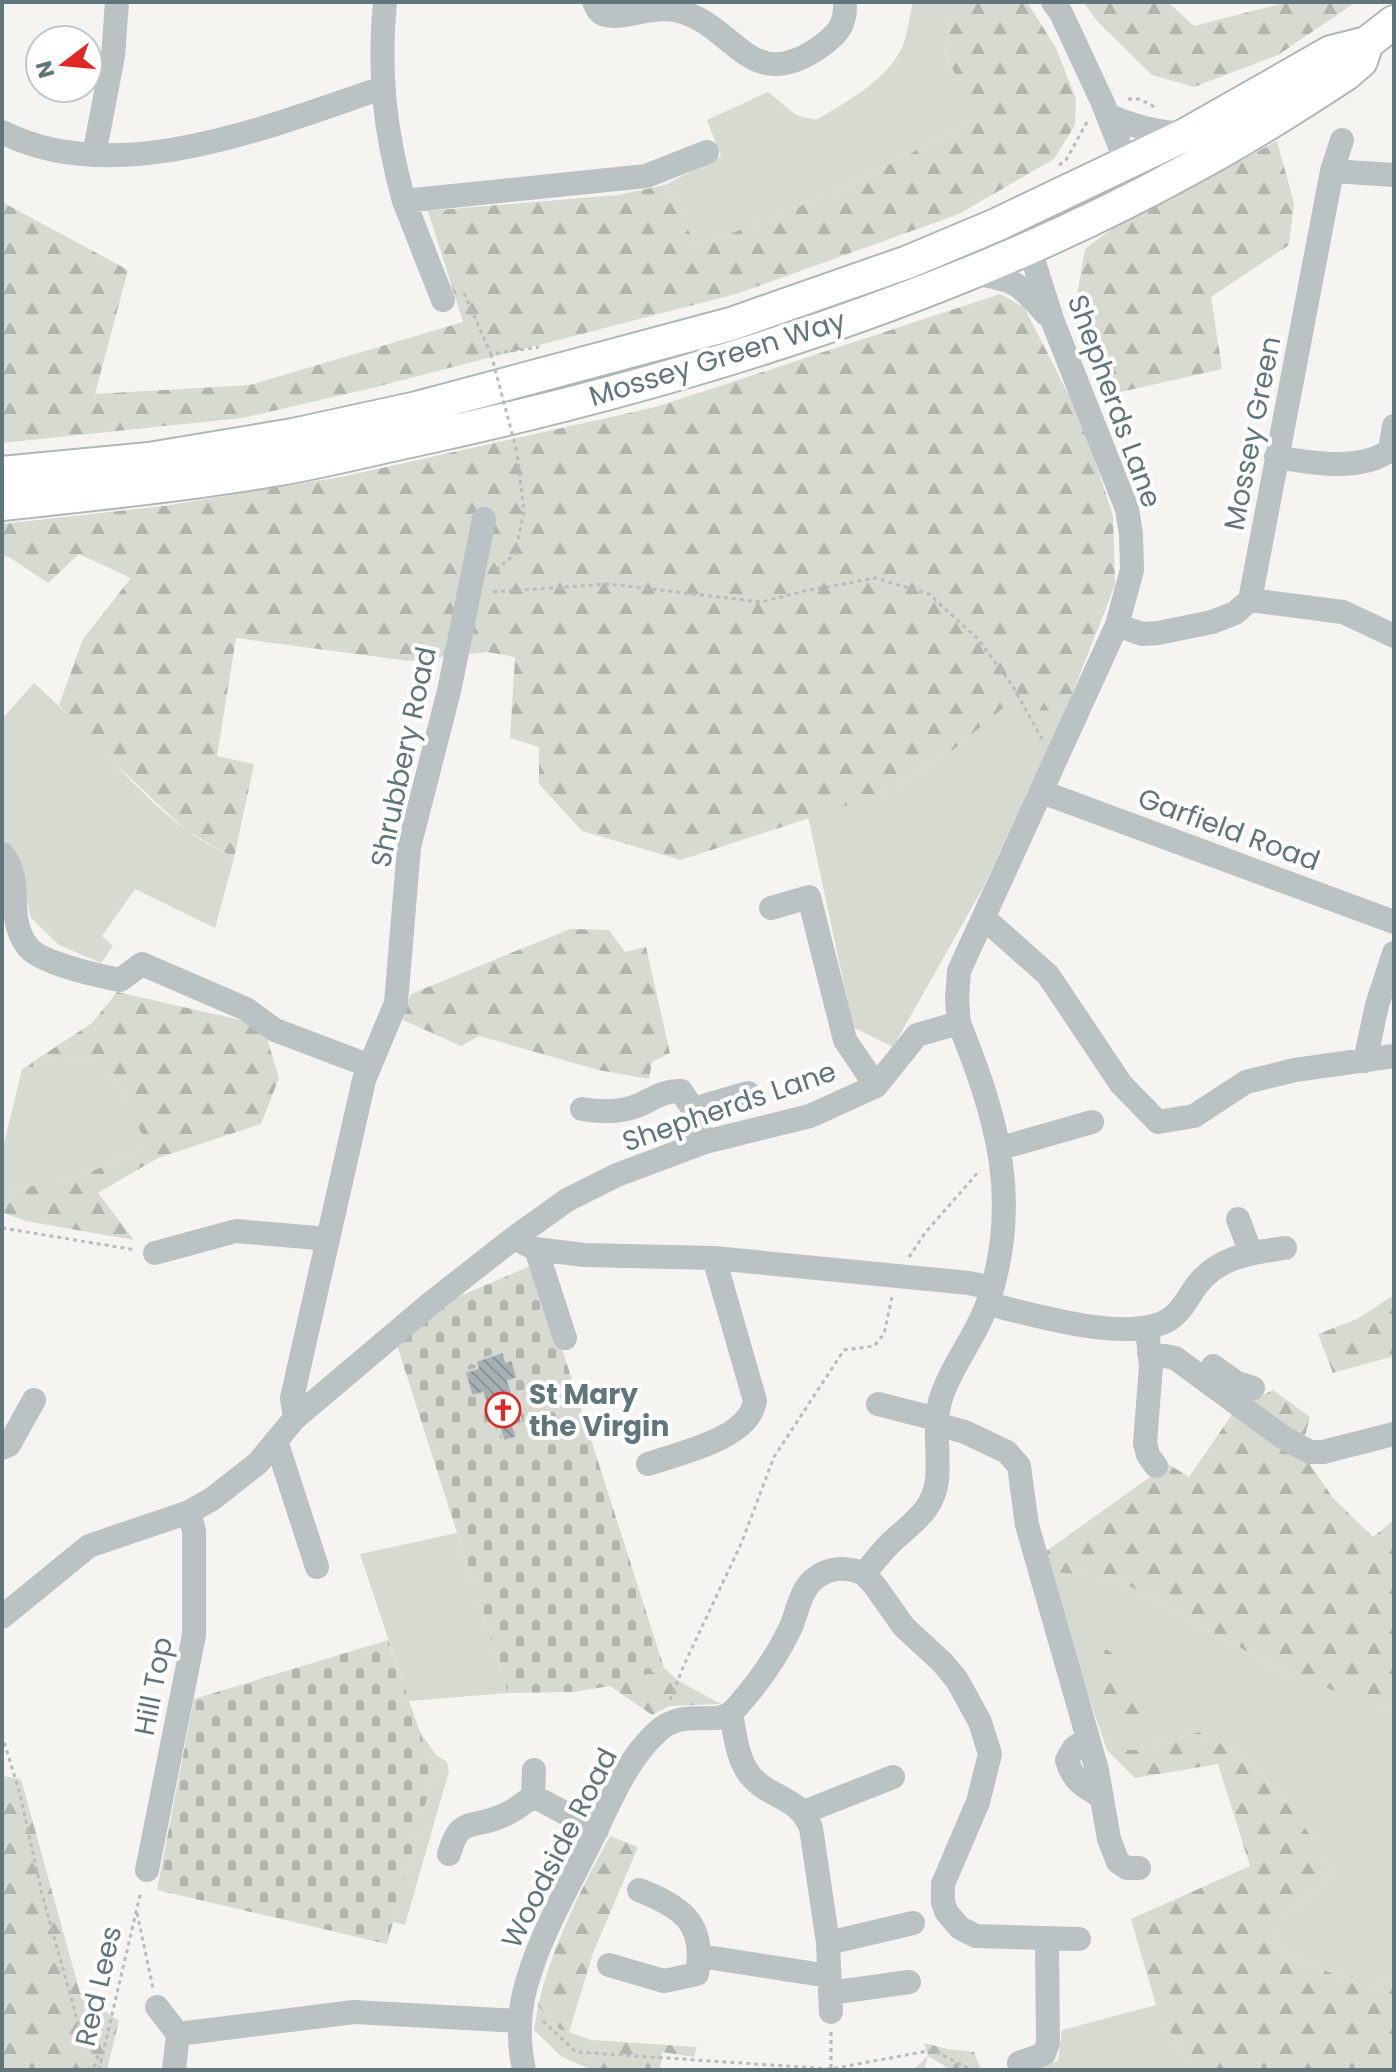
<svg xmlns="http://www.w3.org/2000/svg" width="1396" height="2072" viewBox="0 0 1396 2072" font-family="Poppins,sans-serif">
<defs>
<pattern id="forest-firs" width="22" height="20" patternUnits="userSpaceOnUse" patternTransform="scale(2)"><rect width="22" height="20" fill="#d6dad0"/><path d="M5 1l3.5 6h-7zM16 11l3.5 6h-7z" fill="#b1b5ae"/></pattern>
<pattern id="cemetery-stones" width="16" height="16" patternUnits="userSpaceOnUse" patternTransform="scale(2)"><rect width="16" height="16" fill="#d6dad0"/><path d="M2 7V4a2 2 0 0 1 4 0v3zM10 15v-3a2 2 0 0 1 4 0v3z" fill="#b1b5ae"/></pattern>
<pattern id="building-back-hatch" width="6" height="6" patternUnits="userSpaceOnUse" patternTransform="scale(2)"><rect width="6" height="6" fill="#a4b0b2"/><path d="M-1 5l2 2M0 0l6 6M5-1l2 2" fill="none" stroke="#899496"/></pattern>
</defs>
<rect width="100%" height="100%" fill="#f5f4f1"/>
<path fill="#d6dad0" d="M913 2H954L944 51 978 119 836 192 697 247 665 185 721 156 707 120 768 92 796 115 816 120C848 101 893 77 905 40 908 28 910 14 913 2Z
M34 683C86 729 130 787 186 830 200 841 218 849 234 858L215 928 135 889 102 936 113 946 101 963 59 945 31 918 17 858 2 843V719Z
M1003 707 1065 712 984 886 893 1047 853 1027 808 816 882 794 953 750Z
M64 1060 106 1065 148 1144 83 1176H67L2 1195V1152L22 1069Z
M457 1533 508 1693 409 1701 360 1554Z
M1045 1571 1115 1578 1284 1672 1394 1709V1973L1391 1977 1369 1989 1272 1948 1275 1924 1336 1870 1291 1809 1245 1756 1199 1732 1133 1750H1107Z
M418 1729 436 1755 447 1762 449 1771 405 1925 393 1922 434 1773Z
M1156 2005 1191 2070H1026L1058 2061 1062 2030Z
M538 2006 559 2029 592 2040 588 2068 562 2057 534 2030Z"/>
<path fill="url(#forest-firs)" d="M954 2H1027L1056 48 1076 99 1075 125 1054 159 959 214 736 294 372 388 242 418 2 443V202L128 270 95 394 250 385 463 322 428 211 618 195 665 185 697 247 836 192 977 119 944 51Z
M1083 2H1168L1194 26 1288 2H1356L1278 55 1194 87 1152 75 1098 22Z
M1277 141 1294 203 1289 245 1211 297 1222 369 1112 394 1077 295 1085 249 1116 226Z
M1000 294 1024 307 1082 421 1113 516 1115 585 1065 712 1003 708 953 750 882 794 681 860 582 831 539 784V747L510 738 515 657 487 652 409 661 236 638 217 756 254 764 234 858 187 831 87 738 59 705 83 639 131 578 79 554 48 583 9 557 2 556V524L164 506 346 476 656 407Z
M570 929 609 930 625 952 646 947 670 1053 652 1062 649 1079 598 1070 479 1036 461 1046 401 1019 411 994Z
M117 992 249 1022 266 1035 279 1078 261 1124 158 1158 98 1193 134 1240 25 1221 2 1212V1195L67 1176H83L147 1144 106 1065 64 1060 22 1069 92 1023Z
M1394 1295V1356L1333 1373 1318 1334 1357 1319Z
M1273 1390 1310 1417 1301 1451 1333 1498 1373 1537 1394 1520V1709L1338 1692 1284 1672 1115 1578 1045 1571 1041 1555 1168 1464 1189 1477 1235 1410Z
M1085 1636 1115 1655 1140 1713V1725L1130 1732 1101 1695Z
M664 1668 679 1681 721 1704 670 1706 652 1715 610 1686Z
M1199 1732 1245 1756 1291 1809 1336 1870 1275 1924 1272 1948 1369 1989 1391 1977 1394 1973V2070H1191L1156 2005 1131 1919 1250 1866 1218 1764 1135 1778 1107 1750H1133Z
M2 1776 21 1779 80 1993 119 2021 107 2070H2Z
M610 1836 638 1847 593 1953 569 2032 559 2029 538 2006C553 1944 580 1891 610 1836Z
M592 2040 697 2047 694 2057 662 2052 660 2070 588 2068Z
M924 2043 947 2049 974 2052 981 2070H951L928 2056 924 2070H913L928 2056Z"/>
<path fill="url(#cemetery-stones)" d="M535 1264 664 1668 622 1684 574 1692 508 1693 397 1345 455 1298Z
M388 1640 434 1773 387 1944 157 1890 194 1699Z"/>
<path fill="url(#building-back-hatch)" stroke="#d6d5d4" stroke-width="2" d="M503 1352 506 1362 512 1360 517 1378 508 1381 522 1423 513 1426 517 1437 504 1441 500 1429 495 1430 483 1393 472 1396 465 1372 478 1368 476 1361Z"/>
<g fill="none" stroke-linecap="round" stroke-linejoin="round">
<g stroke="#b1b7b9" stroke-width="36">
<path id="major" d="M2 473 149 459 293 435 417 408 731 324 908 262 996 225 1187 134 1331 52 1367 43 1394 22
M2 504C94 494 187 485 279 469 326 461 372 449 419 439 682 382 956 298 1193 167 1245 139 1296 107 1346 74L1361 61 1367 43"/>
</g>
<path stroke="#b8bcbd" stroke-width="3" stroke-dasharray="4 4" stroke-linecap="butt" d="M1128 99H1139L1155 107
M1059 165 1066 160 1087 122
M464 293 491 354 539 347
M496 570 515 554 524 511 517 452
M493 592 609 584 761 602 805 591 875 578 929 594 978 639 1012 685 1042 739
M2 1228 136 1250
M909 1257 925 1233 980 1170
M670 1700 684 1665 741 1544 774 1457 844 1350 874 1346 884 1334 892 1297
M2 1735 20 1794 42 1894 82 2037 101 2062
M137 1913 153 1988
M543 2021 576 2052 831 2069 933 2050 971 2070
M831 2032V2069
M86 2070 101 2062
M99 2070 141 1891"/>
<path stroke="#bbc2c3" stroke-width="24" d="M385 2C378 73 385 133 404 201L646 176 707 152
M594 2C597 8 598 13 606 15 623 20 654 4 679 11 736 26 750 96 820 47 838 34 846 25 845 2
M1053 2 1061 13 1102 101 1127 164
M1108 115C1134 127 1157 133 1186 134
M2 132C116 190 270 126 382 88
M94 155 113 56 117 2
M1332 171 1394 175
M404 201 443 300
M968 273C1014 280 1015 279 1046 314
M1276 457C1310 463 1362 472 1390 450L1394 426
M1250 600 1343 612 1394 636
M1117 625 1142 634 1158 633 1212 622 1235 613 1250 600 1332 171 1342 140
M1042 792 1394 922
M2 854C13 866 15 885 15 900 15 918 17 933 28 947 40 963 100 976 120 980L142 964 246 1009 275 1030 370 1066
M771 908 809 897 845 1040 876 1086
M985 919 1048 975 1121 1084 1158 1122 1194 1116 1246 1082 1295 1070 1394 1056
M1365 1061 1377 1005 1394 953
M582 1109C600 1112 621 1113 639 1105 653 1099 664 1090 681 1091L693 1109 703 1142
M693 1109 748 1093
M1001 1148 1092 1122
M1238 1219 1251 1253
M514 1238 536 1249 584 1255 714 1258 969 1283 992 1288
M536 1249 565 1338
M155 1253 236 1231 328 1239
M988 1304C1033 1314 1129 1345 1170 1319 1182 1311 1188 1297 1197 1285 1219 1256 1251 1253 1285 1248
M1148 1339 1151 1366 1145 1443 1148 1455 1156 1466
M1149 1353 1175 1358 1284 1438 1310 1452H1323L1394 1434
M1213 1366 1237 1383 1253 1388
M878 1404 937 1419
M295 1418 292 1398 364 1080 396 1003 409 847 449 691 484 519
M936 1424 965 1432 1007 1452 1019 1466 1027 1525 1097 1770 1109 1839 1118 1862 1127 1868H1139
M276 1441 317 1567
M2 1448 9 1445 34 1400
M648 1464C680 1453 749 1439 755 1401L714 1258
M864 1574 875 1586 904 1627 943 1663 957 1680 980 1722 990 1754 978 1802 943 1884V1903L947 1913 960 1928 976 1936 1079 1939
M2 1617 89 1546 189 1512 212 1499 258 1463 295 1418 431 1303 514 1238 567 1200 617 1175 705 1142 810 1116 876 1086 917 1035 959 1023 957 999 959 971 1117 625 1132 570 1131 534 1127 509 1053 322 1029 247
M731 1714C735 1733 737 1759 750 1775 769 1799 798 1795 811 1828L828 1943 831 2012
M1088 1738 1074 1748 1067 1760C1072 1780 1084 1787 1102 1797
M533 1796 597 1830
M804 1812 893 1777
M449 1854C459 1820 466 1828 494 1819 510 1814 520 1806 533 1796L534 1770
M147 1870 194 1635V1531L189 1512
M828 1943 913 1923
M700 1956 829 1976
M609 1965 664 1981 697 1974C706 1923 682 1907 639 1890
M830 1993 909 1982
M157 2007 178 2034 174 2070
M178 2034 354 2012 519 2021
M1019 2063 1044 2054 1048 2043 1047 1939
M524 2070C519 2046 518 2022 523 1998 535 1944 564 1895 588 1847 607 1809 625 1761 657 1732 686 1705 716 1730 735 1709 756 1686 776 1658 790 1629 797 1614 800 1591 813 1580 828 1567 847 1566 864 1574 874 1562 884 1548 896 1538 915 1521 934 1508 937 1480 940 1452 932 1423 942 1395 953 1363 977 1335 988 1302 1022 1200 997 1118 959 1023"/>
<use href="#major" stroke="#fff" stroke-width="32"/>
<path stroke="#b8bcbd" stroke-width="3" stroke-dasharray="4 4" stroke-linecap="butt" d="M491 354 517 452"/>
</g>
<defs>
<g id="church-ring" transform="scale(1.8)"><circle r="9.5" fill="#fff" stroke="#df2726" stroke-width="1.5"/><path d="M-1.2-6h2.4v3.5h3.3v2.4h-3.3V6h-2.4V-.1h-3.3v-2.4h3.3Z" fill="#df2726"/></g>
</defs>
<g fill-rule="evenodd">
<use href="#church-ring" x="503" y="1410"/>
</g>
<g text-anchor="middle" stroke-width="8" stroke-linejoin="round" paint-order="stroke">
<g font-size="28" fill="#60767b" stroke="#fff">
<text transform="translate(717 358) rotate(-17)" y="10">Mossey Green Way</text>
<text transform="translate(1115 401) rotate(70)" y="10">Shepherds Lane</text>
<text transform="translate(1252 433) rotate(-79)" y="10">Mossey Green</text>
<text transform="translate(403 757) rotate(-78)" y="10">Shrubbery Road</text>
<text transform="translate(1229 829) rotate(20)" y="10">Garfield Road</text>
<text transform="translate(729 1106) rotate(-19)" y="10">Shepherds Lane</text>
<text transform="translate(153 1686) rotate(-79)" y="10">Hill Top</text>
<text transform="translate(559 1848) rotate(-63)" y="10">Woodside Road</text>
<text transform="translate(98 1986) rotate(-77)" y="10">Red Lees</text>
</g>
<g font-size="28" font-weight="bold" fill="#60767b" stroke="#fff" text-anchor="start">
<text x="529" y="1404">St Mary<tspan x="529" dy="32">the Virgin</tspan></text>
</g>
</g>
<rect width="1396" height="2072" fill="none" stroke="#60767b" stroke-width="8"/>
<g transform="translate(64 64) rotate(254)"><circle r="38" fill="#ffffff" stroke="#bfc8ca" stroke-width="2"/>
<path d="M0-6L14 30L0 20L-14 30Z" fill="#df2726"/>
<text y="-12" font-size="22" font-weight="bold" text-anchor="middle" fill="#60767b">N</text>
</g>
</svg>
